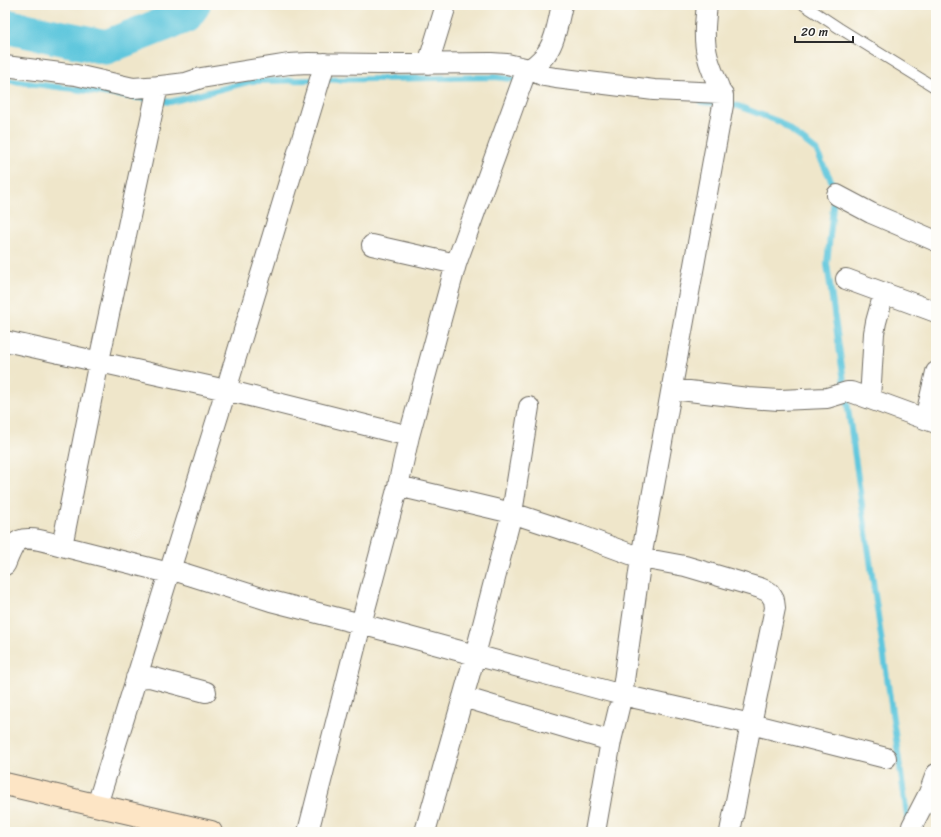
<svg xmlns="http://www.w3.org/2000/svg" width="941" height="837" viewBox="0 0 941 837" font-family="Sriracha,sans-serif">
<rect width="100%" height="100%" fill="#fdfcf7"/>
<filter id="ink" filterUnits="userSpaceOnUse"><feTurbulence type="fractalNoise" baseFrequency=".025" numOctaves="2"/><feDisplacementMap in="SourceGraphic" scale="8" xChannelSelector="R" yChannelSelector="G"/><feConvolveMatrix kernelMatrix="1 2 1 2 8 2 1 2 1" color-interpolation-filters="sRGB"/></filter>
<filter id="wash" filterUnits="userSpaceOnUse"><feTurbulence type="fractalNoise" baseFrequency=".012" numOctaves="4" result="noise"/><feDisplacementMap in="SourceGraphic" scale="16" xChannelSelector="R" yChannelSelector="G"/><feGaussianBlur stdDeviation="0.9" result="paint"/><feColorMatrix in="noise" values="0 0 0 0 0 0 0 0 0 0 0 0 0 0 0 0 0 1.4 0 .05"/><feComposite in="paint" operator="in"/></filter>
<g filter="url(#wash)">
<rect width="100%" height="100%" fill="#efe6ca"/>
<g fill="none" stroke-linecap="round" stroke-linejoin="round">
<path stroke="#60c7dd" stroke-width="6" d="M5 80 170 102 252 81 495 77 519 80
M701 102 738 106 780 122 816 150 835 188 827 264 908 822"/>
<path stroke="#60c7dd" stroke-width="35" d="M5 26 106 47 185 16 193 5"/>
</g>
</g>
<g filter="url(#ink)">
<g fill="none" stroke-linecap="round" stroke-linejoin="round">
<g stroke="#706c63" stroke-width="12">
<path id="service" d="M804 5 839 28 936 88"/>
</g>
<g stroke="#706c63" stroke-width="22">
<path id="minor" d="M428 64 446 5
M5 66 76 75 133 88 161 86 186 83 201 78 276 66 289 64 308 63 378 64 491 63 507 64 529 69 544 76 556 78 654 90 721 93
M158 86 99 361 62 546 169 573
M837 195 871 213 936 241
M372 245 456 264
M846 279 936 312
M5 341 226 390 409 436
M672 389 748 398 779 400 827 398 847 392H851L936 423
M870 399 874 333 876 322 884 293
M529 407 512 513 579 535 641 558 685 566 760 588 769 592 771 595 774 600 775 608 751 724 730 832
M925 419 936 372
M398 486 512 513 475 655 425 832
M5 565C8 558 11 550 15 544 23 533 51 543 62 546
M170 569 271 601 361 624 622 695 751 724 886 758
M136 678 150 677 206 692
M463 697 611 741
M97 805 226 390 325 63
M912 826 929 793 936 774
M308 832 361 624 398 486 409 436 456 264 525 74C532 67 540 62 546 54 556 40 558 21 562 5
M595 832 611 741 622 695 641 558 723 105V95L721 93C717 81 711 70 708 58 703 41 705 22 707 5"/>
</g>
<g stroke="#706c63" stroke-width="24">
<path id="secondary" d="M5 784 211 832"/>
</g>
<use href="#service" stroke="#fff" stroke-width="10"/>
<use href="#minor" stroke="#fff" stroke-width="20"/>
<use href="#secondary" stroke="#fde5c5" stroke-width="22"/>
</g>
</g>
<rect width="941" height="837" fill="none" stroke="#fdfcf7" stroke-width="20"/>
<path d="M795 36v6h58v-6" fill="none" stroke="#2b2b2b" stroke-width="2"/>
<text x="801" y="36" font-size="12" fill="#2b2b2b" stroke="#fdfcf7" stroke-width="3" paint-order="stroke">20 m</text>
</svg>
